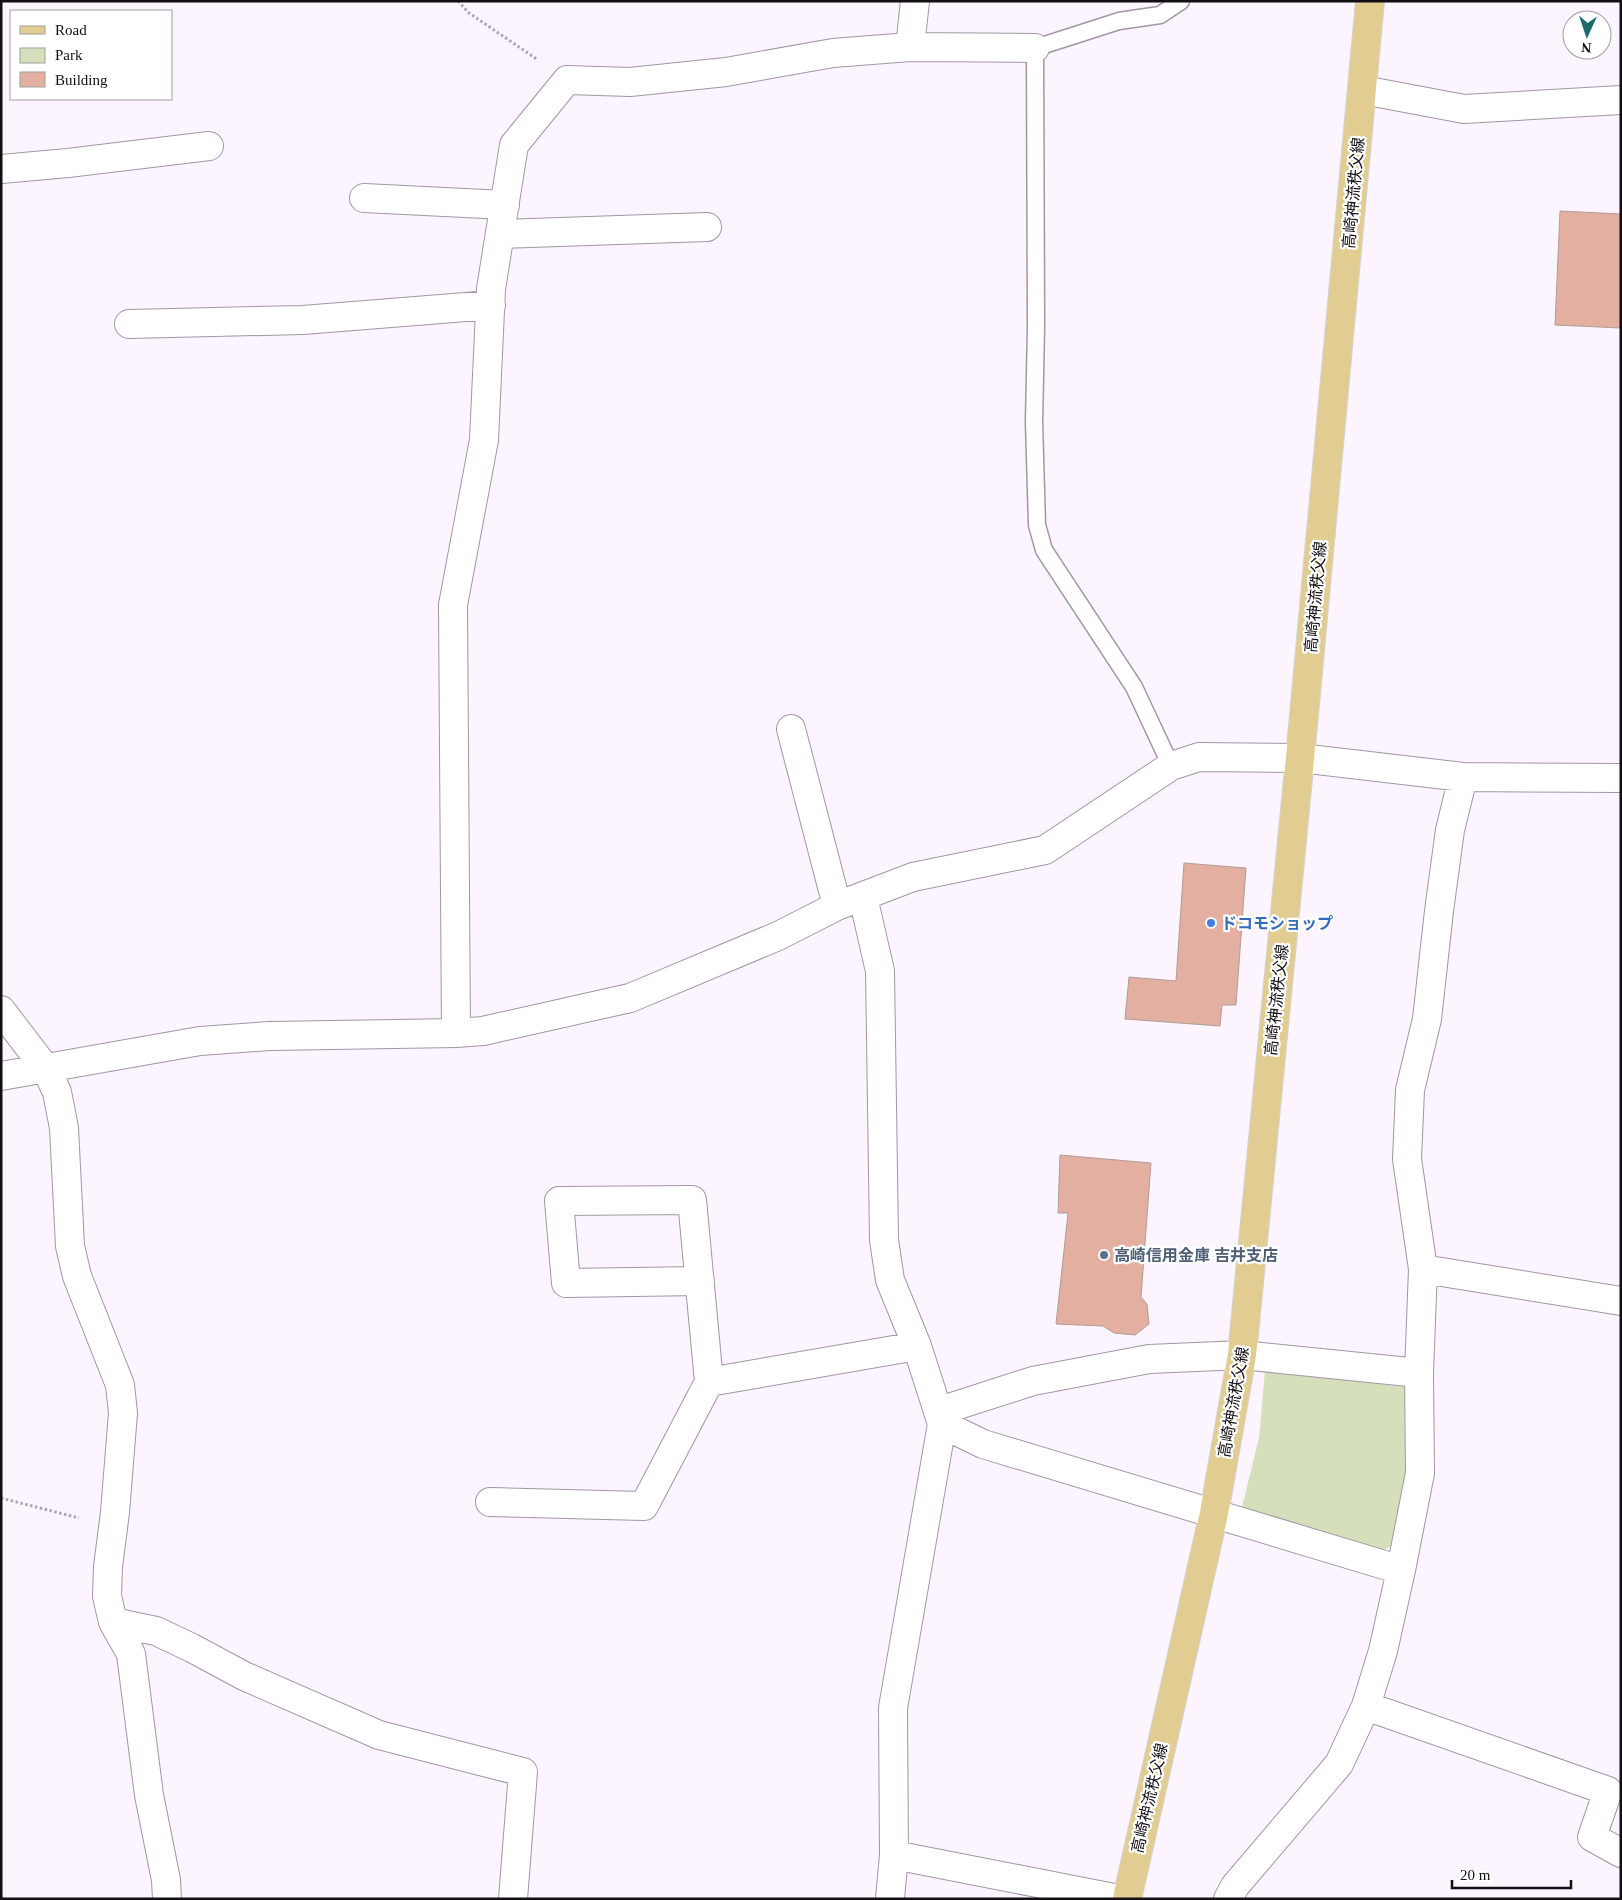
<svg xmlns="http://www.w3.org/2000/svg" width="1622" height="1900" viewBox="0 0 1622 1900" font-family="'Times New Roman','Noto Sans JP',serif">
<rect width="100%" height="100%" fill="#fcf4fe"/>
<path fill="#d5dfbb" d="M1265 1370 1408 1387 1406 1467 1397 1544 1379 1552 1241 1511 1259 1438Z"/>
<path fill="#e2afa0" stroke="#b19d98" d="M1560 211 1621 214V328L1555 325Z
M1184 863 1246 868 1236 1005H1222L1220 1026 1125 1019 1129 977 1176 981Z
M1060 1155 1151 1163 1141 1297 1147 1304 1149 1324 1135 1335 1114 1333 1103 1326 1056 1324 1068 1213H1058Z"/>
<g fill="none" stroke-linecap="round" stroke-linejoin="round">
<g stroke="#a296a4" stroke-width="19">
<path id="service" d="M1171 766 1134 687 1044 550 1037 525 1034 422 1036 327 1035 48 1119 21 1160 15 1181 1"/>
</g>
<g stroke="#a296a4" stroke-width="30">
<path id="minor" d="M910 47 915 1
M1363 90 1464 109 1621 100
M1 169 68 163 209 146
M364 198 505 205
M500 234 707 227
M129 324 303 320 491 305
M791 729 837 906
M863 897 880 971 884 1240 890 1280 917 1346 942 1424 983 1444 1401 1570
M1 1010 46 1069 57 1092 64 1128 70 1246 77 1276 120 1385 123 1413 115 1512 108 1567 107 1596 113 1622 131 1654 149 1795 166 1880 167 1899
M456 1033 453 605 484 440 491 289 514 145 567 80 630 82 726 72 833 53 910 47 1035 48
M1 1076 200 1041 270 1036 456 1033 483 1031 630 998 778 936 837 906 913 877 1045 850 1171 766 1199 757 1300 758 1463 777 1621 778
M1423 1269 1621 1301
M700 1281 566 1283 559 1201 692 1200 709 1382 917 1346
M490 1502 644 1506 709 1382
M113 1622 156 1631 192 1648 244 1676 379 1735 523 1772 513 1899
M1366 1706 1608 1791 1592 1837 1621 1853
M894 1855 1119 1899
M890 1899 894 1855 893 1708 942 1424 952 1407 1033 1381 1149 1359 1242 1355 1419 1373
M1228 1899 1235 1886 1339 1764 1366 1706 1383 1651 1401 1570 1420 1473 1419 1373 1423 1269 1407 1159 1410 1090 1427 1019 1439 911 1450 830 1463 777"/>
</g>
<g stroke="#d4d4d5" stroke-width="30">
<path id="primary" d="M1127 1899 1214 1513 1242 1355 1300 758 1370 1"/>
</g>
<path stroke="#aea7af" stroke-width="3" stroke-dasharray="2.5 2.5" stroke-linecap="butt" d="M458 1 469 13 538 60
M1 1498 79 1518"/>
<use href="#service" stroke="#fff" stroke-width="16"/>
<use href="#minor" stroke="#fff" stroke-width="28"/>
<use href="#primary" stroke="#e1cd92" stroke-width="28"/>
</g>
<circle fill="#3f7fe0" stroke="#fff" stroke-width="2" cx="1211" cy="923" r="5"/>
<circle fill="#5c6f8a" stroke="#fff" stroke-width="2" cx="1104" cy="1255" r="5"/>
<g text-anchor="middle" stroke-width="4.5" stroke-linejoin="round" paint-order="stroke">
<g font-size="16" fill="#120e13" stroke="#fff">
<text transform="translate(1353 193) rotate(-85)" y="6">高崎神流秩父線</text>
<text transform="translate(1315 597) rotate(-85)" y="6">高崎神流秩父線</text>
<text transform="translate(1276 1000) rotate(-84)" y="6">高崎神流秩父線</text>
<text transform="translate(1233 1402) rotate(-80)" y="6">高崎神流秩父線</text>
<text transform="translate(1149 1798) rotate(-77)" y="6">高崎神流秩父線</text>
</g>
<g font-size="16" font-weight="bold" fill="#366cbe" stroke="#fff" text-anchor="start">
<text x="1221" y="929">ドコモショップ</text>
</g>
<g font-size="16" font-weight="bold" fill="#4e5e75" stroke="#fff" text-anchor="start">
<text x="1114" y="1261">高崎信用金庫 吉井支店</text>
</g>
</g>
<rect width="1622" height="1900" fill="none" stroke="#120e13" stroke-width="5"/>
<rect x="10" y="10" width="162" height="90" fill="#ffffff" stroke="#a09fa1"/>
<rect x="20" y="26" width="25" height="8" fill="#e1cd92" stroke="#a09fa1"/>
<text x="55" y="35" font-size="15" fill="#120e13">Road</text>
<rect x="20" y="48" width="25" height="15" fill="#d5dfbb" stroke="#a09fa1"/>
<text x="55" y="60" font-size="15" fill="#120e13">Park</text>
<rect x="20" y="72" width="25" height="15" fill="#e2afa0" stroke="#a09fa1"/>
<text x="55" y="85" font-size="15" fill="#120e13">Building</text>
<g transform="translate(1587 35) rotate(183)"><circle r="24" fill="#ffffff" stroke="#a09fa1"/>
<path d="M0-4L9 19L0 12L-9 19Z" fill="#1d6a6b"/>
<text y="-8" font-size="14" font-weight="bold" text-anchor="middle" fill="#120e13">N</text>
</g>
<path d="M1452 1880v8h119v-8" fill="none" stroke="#120e13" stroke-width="2.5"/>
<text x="1460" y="1880" font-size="15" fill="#120e13" stroke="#ffffff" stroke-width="4" paint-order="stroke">20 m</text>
</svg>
